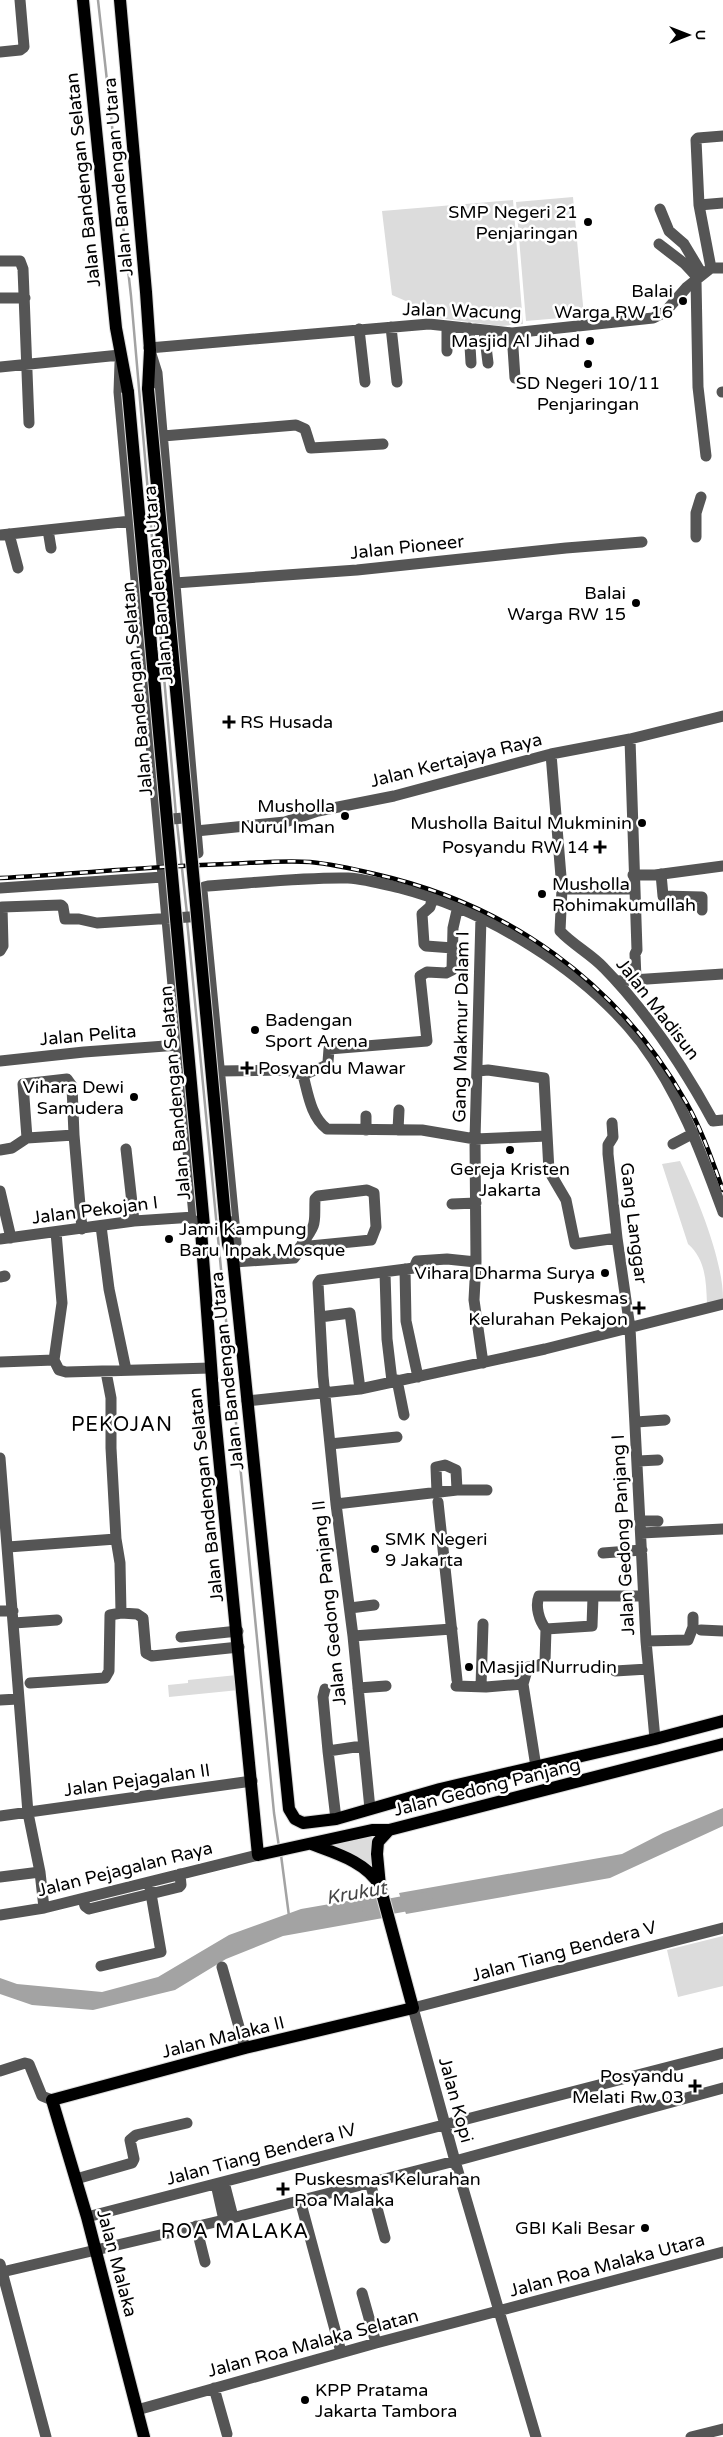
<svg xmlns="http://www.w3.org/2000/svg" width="723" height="2437" viewBox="0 0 723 2437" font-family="'Varela Round',sans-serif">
<rect width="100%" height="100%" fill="#fff"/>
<path fill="#dcdcdc" d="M573 197 584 316 526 321 516 202Z
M513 200 523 324 501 326 429 317 422 308 392 295 382 211Z
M680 1161C697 1197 723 1259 723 1299L707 1304C706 1281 706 1260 688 1244L662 1164Z
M237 1675 239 1690 169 1697 168 1685 188 1683V1680Z
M372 1836 375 1873 354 1855 332 1844Z
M723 1936V1986L678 1997 667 1950Z"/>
<path fill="#a3a3a3" d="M723 1808V1826L610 1878 406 1914 399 1893 622 1854 663 1833Z
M376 1896 383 1918 283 1936 226 1959 175 1990 93 2010 32 2005 0 1994V1978L17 1984 102 1992 158 1977 229 1935 301 1909Z"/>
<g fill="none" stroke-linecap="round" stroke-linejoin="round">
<path stroke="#a3a3a3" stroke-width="2.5" d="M98 0 131 296 176 815
M177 823 187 914
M187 920 274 1813 279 1847
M281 1855 289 1916"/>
<path stroke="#a3a3a3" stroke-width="16" d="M370 1910 425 1900"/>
<g stroke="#dbdbdb" stroke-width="14">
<path id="major" d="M83 0 116 328 128 392
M120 0 146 292 150 350 148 389
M203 1215 204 1226 201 1230 214 1406 258 1855 372 1830H389L723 1744
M225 1217 228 1244 233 1259 289 1809 295 1819 303 1823 336 1819 440 1789 655 1739 723 1721
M311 1844C335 1853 367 1862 380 1886
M144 2437 87 2217 52 2100 245 2048 413 2008 380 1886 377 1854 378 1842 389 1830"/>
</g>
<path stroke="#555" stroke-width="11" d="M0 52 20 50 24 47 20 0
M699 205 723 203
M660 209 669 231 684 244 699 269 700 276
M659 244 685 264 698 278
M0 261H20L23 269 29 423
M711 268 699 205 696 140 698 138 723 136
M696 280 698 387 706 456
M0 298H25
M447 326V351
M391 327 397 382
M469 328 471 363
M359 329 365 382
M484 330 488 363
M512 333 515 378
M149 348 429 324 512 333 653 318 665 312 687 287 711 268H723
M151 354 157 373 160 409 198 853
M120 363 119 392 195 1227 201 1230
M0 367 120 355
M722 392H723
M163 436 296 425 305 429 311 448 383 444
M48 530 51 548
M9 534 18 568
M0 535 131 521
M696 537V513L701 497
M175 583 357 570 566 548 642 542
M630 739 637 950 635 954 636 979
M551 754 562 889 560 931C573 945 591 954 604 968 648 1013 683 1066 713 1121L723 1120
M160 820 195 817
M196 831 285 822 318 811 394 796 551 754 630 739 723 716
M661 874 663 896 702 897V910
M633 875H655L723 866
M0 888 163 877
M562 889H634
M433 897 430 907 422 914 424 944 426 946 453 948
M481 917 475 1139 476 1262 474 1300 483 1363
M0 951 3 946 2 907 61 905 63 907 65 919H79L97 923 204 916
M617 981 723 974
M0 1061 84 1052 179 1045
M220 1071 287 1070 303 1075C308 1094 311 1117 327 1129L422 1130 475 1139 547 1136
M478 1071 488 1070 544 1078 549 1171 566 1200 575 1244 617 1238
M303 1075 325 1066 328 1062 329 1049 427 1041 420 976 427 972 446 973 452 970 453 928 458 906
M366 1116V1130
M612 1123 613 1137 608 1145V1154L617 1238 630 1328 646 1641 655 1739
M398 1130 399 1110
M27 1138 23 1084 67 1079 72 1086 74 1135
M673 1144 694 1133
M126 1149 134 1221
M0 1150 12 1148 27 1138 74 1135 82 1229
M0 1191 11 1238
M452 1204 476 1203
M101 1226 109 1289 126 1370
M0 1239 134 1221 194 1217
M233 1259 236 1243 202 891 204 887 208 886C253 883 303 877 348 878 365 879 383 884 400 888 488 911 584 969 641 1042 680 1094 701 1152 723 1212
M234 1262 294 1258C298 1254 299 1249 302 1244 318 1222 314 1224 315 1199L318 1196 367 1190 374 1193 376 1227 371 1240 300 1247
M405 1269 406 1321 418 1377
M385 1273 387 1339 392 1381
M0 1277 5 1276
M320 1317 350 1313 360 1389
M54 1360 59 1370 66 1372 211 1368
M0 1362 54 1360 62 1303 56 1232
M397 1380 404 1415
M247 1401 360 1389 545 1349 723 1304
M636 1422 665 1420
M330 1444 397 1437
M0 1458 28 1813 40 1872 44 1908
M638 1461 658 1460
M437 1493 436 1467 445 1465 456 1470 457 1490
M438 1502 457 1680
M336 1504 457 1490H487
M641 1521H658
M641 1533 723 1529
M116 1539 120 1563 121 1613 137 1614 143 1618 146 1653 152 1656 239 1647
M8 1547 116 1539 111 1448V1398L106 1372
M603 1553 642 1550
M350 1608 374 1605
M0 1611H13
M14 1623 57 1620
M546 1629C539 1621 535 1606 539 1596H643
M701 1630 723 1631
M353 1636 452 1629
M181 1637 238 1631
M646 1641 688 1640 693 1627V1617
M615 1671 648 1669
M30 1683 105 1678 109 1671 110 1615 121 1613
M456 1686 486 1687 523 1684
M481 1686 483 1624
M358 1688 386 1686
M325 1689 323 1697 328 1751 362 1746
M0 1700 18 1699
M328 1751 336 1819
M536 1767 523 1684 528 1667 538 1666 545 1661 546 1629 592 1626 593 1597
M370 1809 353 1636 336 1504 323 1376 318 1283 320 1280 414 1268 417 1261 447 1259 476 1262
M0 1816 252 1781
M0 1877 40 1872
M83 1899 85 1906 89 1909 179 1887 181 1885 180 1874
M0 1915 44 1908 258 1855
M101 1966 161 1952 149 1882
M222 1967 245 2048
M0 2071 25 2063 29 2064 42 2096 52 2100
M76 2179 132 2163 134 2159 130 2140 136 2135 187 2123
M224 2182 233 2217
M370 2182 385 2238
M216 2184 224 2220
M300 2200 341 2352
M87 2217 723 2053
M196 2226 205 2262
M0 2264 46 2437
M2 2272 224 2220 455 2161 723 2088
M362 2293 376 2343
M214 2388 227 2434
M137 2410 376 2343 723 2252
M536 2437 455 2161 413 2008 723 1928
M691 2437 723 2429"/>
<use href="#major" stroke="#000" stroke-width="12"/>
<g stroke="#000" stroke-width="4.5">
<path id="rail" d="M0 878C76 874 151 866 227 864 254 863 283 860 310 862 331 864 354 869 375 874 508 904 618 982 686 1102 702 1130 712 1160 723 1190"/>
</g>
<use href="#rail" stroke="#fff" stroke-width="2.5" stroke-dasharray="8" stroke-linecap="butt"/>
<g stroke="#dbdbdb" stroke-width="14" stroke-linecap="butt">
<path id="major-bridge" d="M148 389 225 1217
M128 392 203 1215"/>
</g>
<use href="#major-bridge" stroke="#000" stroke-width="12"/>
</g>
<g fill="#000" stroke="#fff" stroke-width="2">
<circle cx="588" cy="222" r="5"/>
<circle cx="683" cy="301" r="5"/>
<circle cx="590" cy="341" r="5"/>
<circle cx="588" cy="364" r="5"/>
<circle cx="636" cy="603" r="5"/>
<path d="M226.5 714.5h5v5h5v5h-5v5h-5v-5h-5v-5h5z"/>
<circle cx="345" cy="816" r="5"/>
<circle cx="642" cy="823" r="5"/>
<path d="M597.5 839.5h5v5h5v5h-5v5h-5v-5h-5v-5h5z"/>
<circle cx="542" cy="894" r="5"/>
<circle cx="255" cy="1030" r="5"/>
<path d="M244.5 1060.5h5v5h5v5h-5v5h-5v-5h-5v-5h5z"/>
<circle cx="134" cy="1097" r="5"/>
<circle cx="510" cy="1150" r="5"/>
<circle cx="169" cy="1239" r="5"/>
<circle cx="605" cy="1273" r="5"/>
<path d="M636.5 1300.5h5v5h5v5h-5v5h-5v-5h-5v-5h5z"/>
<circle cx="375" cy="1549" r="5"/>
<circle cx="469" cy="1667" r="5"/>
<path d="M692.5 2078.5h5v5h5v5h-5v5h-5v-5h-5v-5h5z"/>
<path d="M280.5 2181.5h5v5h5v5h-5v5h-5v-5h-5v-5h5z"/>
<circle cx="645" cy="2228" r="5"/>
<circle cx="305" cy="2400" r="5"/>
</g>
<g text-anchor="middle" stroke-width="5" stroke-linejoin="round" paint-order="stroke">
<g font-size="18" fill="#000" stroke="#fff">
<text transform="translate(118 177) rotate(-95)" y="6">Jalan Bandengan Utara</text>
<text transform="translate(83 180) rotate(-96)" y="6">Jalan Bandengan Selatan</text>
<text transform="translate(462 311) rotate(2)" y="6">Jalan Wacung</text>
<text transform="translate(407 547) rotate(-6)" y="6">Jalan Pioneer</text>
<text transform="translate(158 585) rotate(-95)" y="6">Jalan Bandengan Utara</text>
<text transform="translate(137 689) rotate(-95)" y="6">Jalan Bandengan Selatan</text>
<text transform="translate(456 760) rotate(-14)" y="6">Jalan Kertajaya Raya</text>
<text transform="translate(658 1009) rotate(52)" y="6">Jalan Madisun</text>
<text transform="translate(461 1027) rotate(-89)" y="6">Gang Makmur Dalam I</text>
<text transform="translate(88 1035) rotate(-5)" y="6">Jalan Pelita</text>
<text transform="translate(175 1093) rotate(-95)" y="6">Jalan Bandengan Selatan</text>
<text transform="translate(95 1210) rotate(-7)" y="6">Jalan Pekojan I</text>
<text transform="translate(634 1223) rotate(83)" y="6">Gang Langgar</text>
<text transform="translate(227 1371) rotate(-96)" y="6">Jalan Bandengan Utara</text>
<text transform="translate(206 1495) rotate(-96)" y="6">Jalan Bandengan Selatan</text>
<text transform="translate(623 1535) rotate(-93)" y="6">Jalan Gedong Panjang I</text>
<text transform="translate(329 1603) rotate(-96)" y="6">Jalan Gedong Panjang II</text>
<text transform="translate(137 1780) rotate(-8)" y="6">Jalan Pejagalan II</text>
<text transform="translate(487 1787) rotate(-14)" y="6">Jalan Gedong Panjang</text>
<text transform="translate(125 1869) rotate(-14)" y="6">Jalan Pejagalan Raya</text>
<text transform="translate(564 1951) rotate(-15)" y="6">Jalan Tiang Bendera V</text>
<text transform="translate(223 2037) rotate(-14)" y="6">Jalan Malaka II</text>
<text transform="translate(456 2100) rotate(75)" y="6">Jalan Kopi</text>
<text transform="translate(261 2154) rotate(-15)" y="6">Jalan Tiang Bendera IV</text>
<text transform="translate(117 2263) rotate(75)" y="6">Jalan Malaka</text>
<text transform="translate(607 2265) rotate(-15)" y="6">Jalan Roa Malaka Utara</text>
<text transform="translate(313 2343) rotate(-15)" y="6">Jalan Roa Malaka Selatan</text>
</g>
<g font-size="18" fill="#000" stroke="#fff" text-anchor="end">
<text x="578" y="218">SMP Negeri 21<tspan x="578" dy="21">Penjaringan</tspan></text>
<text x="673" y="297">Balai<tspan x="673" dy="21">Warga RW 16</tspan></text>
<text x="580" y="347">Masjid Al Jihad</text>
<text x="588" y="389" text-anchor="middle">SD Negeri 10/11<tspan x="588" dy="21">Penjaringan</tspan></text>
<text x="626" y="599">Balai<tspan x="626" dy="21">Warga RW 15</tspan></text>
<text x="240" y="728" text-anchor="start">RS Husada</text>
<text x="335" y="812">Musholla<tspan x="335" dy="21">Nurul Iman</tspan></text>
<text x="632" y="829">Musholla Baitul Mukminin</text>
<text x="589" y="853">Posyandu RW 14</text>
<text x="552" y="890" text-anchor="start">Musholla<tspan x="552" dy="21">Rohimakumullah</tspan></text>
<text x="265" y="1026" text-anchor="start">Badengan<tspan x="265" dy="21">Sport Arena</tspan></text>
<text x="258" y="1074" text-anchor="start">Posyandu Mawar</text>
<text x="124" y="1093">Vihara Dewi<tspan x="124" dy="21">Samudera</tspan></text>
<text x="510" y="1175" text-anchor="middle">Gereja Kristen<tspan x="510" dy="21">Jakarta</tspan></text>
<text x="179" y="1235" text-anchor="start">Jami Kampung<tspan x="179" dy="21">Baru Inpak Mosque</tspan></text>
<text x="595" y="1279">Vihara Dharma Surya</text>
<text x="628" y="1304">Puskesmas<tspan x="628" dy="21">Kelurahan Pekajon</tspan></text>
<text x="385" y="1545" text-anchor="start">SMK Negeri<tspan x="385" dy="21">9 Jakarta</tspan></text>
<text x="479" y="1673" text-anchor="start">Masjid Nurrudin</text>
<text x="684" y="2082">Posyandu<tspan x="684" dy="21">Melati Rw 03</tspan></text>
<text x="294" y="2185" text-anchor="start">Puskesmas Kelurahan<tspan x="294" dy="21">Roa Malaka</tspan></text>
<text x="635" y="2234">GBI Kali Besar</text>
<text x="315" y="2396" text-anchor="start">KPP Pratama<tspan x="315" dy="21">Jakarta Tambora</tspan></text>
</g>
<g font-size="19" font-style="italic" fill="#444" stroke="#fff">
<text transform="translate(356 1892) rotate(-10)" y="7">Krukut</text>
</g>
<g font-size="20" letter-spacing="1" fill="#000" stroke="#fff">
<text x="122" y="1431">PEKOJAN</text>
<text x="235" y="2238">ROA MALAKA</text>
</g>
</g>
<g transform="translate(688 35) rotate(90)" stroke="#ffffff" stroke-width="4" paint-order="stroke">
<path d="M0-4L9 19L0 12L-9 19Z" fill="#000000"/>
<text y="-8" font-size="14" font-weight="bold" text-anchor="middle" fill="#000000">U</text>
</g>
</svg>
